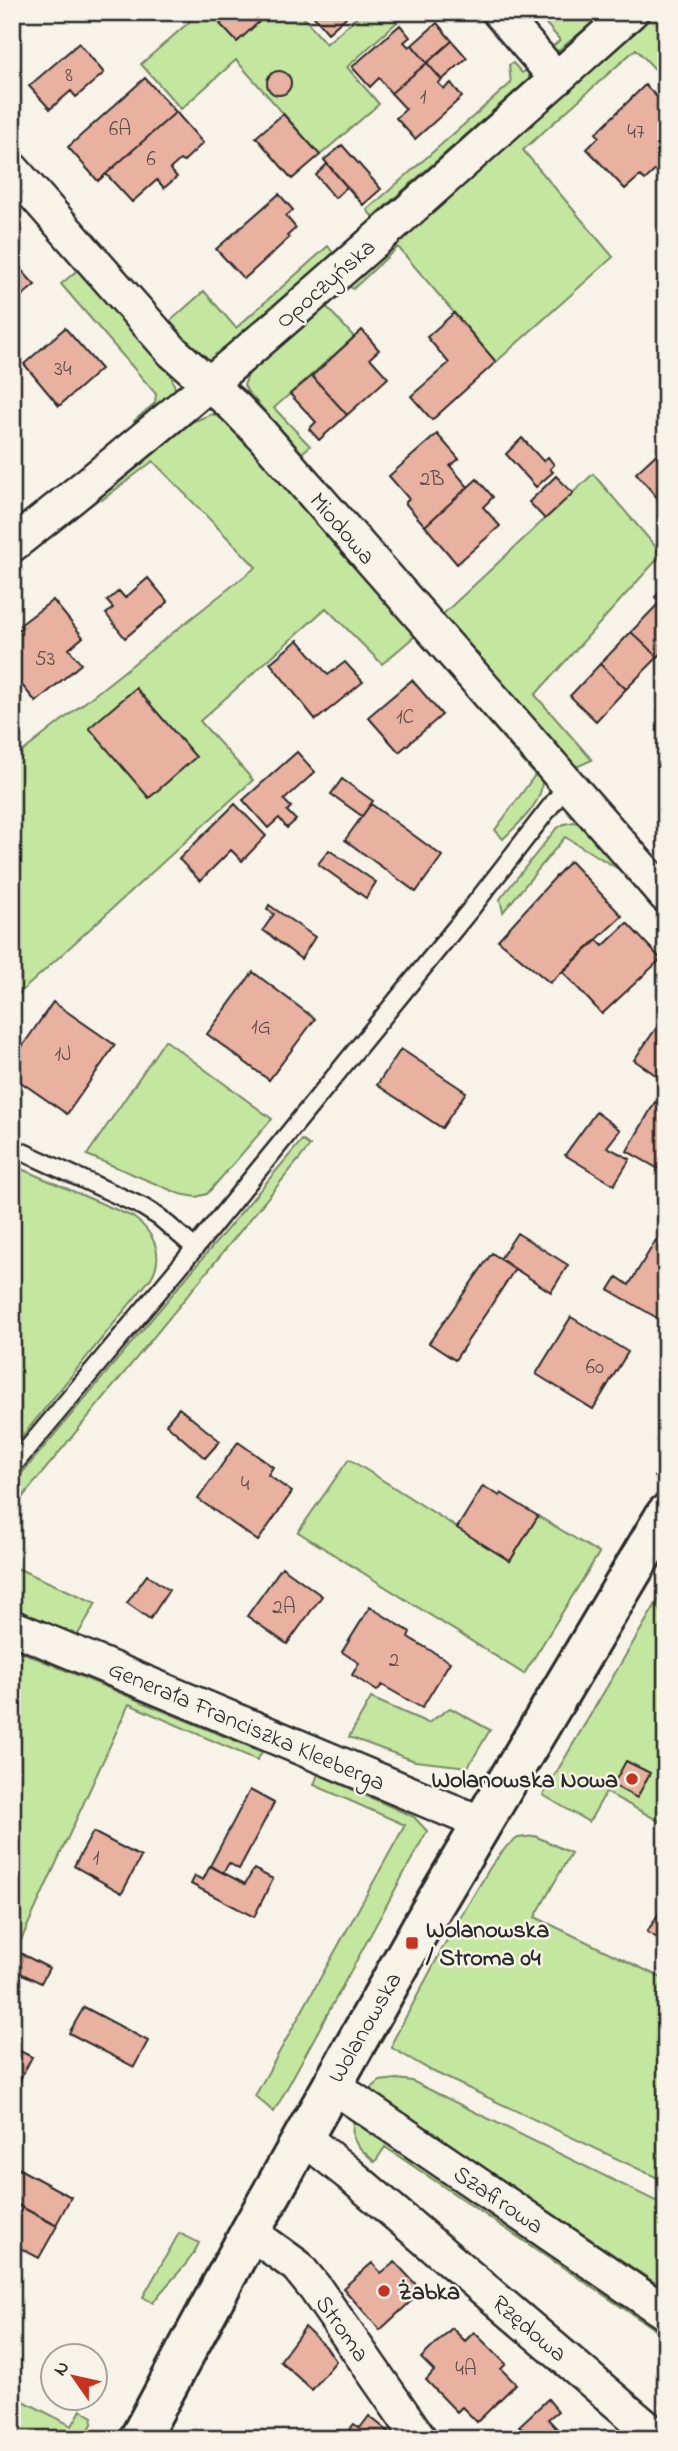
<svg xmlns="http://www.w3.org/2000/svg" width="678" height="2451" viewBox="0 0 678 2451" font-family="'Indie Flower',sans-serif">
<rect width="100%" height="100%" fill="#f7f3e8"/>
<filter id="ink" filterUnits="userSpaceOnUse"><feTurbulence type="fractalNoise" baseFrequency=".0143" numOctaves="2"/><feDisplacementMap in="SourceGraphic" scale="14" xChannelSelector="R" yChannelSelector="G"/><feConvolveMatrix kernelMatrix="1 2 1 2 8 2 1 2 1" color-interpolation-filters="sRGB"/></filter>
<g filter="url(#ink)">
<path fill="#c4e7a0" stroke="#788966" stroke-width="2" d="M193 12H299L326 44 363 12H404L406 14 347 67 379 104 320 155 236 60 181 109 141 64 196 16Z
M536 12H605L558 51 551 48 560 40Z
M658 12H666V81L636 49 523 150 613 257 496 362 398 247 353 289 346 284 629 33 632 35Z
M513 63 522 73 529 68V79L373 217 367 210 511 83 509 65Z
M328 246 333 253 219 358 206 361 200 358 168 323 204 291 236 328Z
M80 268 170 372 175 388 173 395 138 428 134 421 155 403 156 394 61 284Z
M324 304 354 337 274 408 310 446 302 453 247 391 244 385 249 373Z
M212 414 231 421 542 778C544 803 519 823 503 839L495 830 535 775 415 636 382 664 326 608 200 721 253 780 12 1000V760L256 567 153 461 102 500 99 495 192 422Z
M593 474 662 554 535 695 592 760 576 767 441 616Z
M574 822 585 825 622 865 617 868 565 837 503 912 500 899 556 829 564 824Z
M165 1040 272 1119 207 1194 196 1197 180 1194 87 1155Z
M302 1140 310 1146 12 1510V1485Z
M12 1165 133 1217C154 1232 165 1255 151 1278L12 1449Z
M349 1459 510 1561 538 1516 599 1553 524 1674 298 1532Z
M12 1566 96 1603 77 1636 12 1609Z
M666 1587V1825L606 1792 589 1822 543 1795Z
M12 1648 262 1752 257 1760 129 1704 16 1951 12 1950Z
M371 1698 428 1723 450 1708 490 1730 468 1767 415 1761 349 1737Z
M318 1774 414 1817 427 1831 274 2112 255 2096 405 1825 314 1785Z
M535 1836 571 1853 535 1917 666 1980V2182L432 2071 392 2048 393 2041 447 1940 491 1866 507 1846 518 1838Z
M397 2079 412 2081 666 2206V2290L369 2090 380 2081Z
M355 2117 413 2153 666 2333V2337L385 2147 375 2162C358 2147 347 2140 355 2117Z
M179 2233 199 2243C188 2268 167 2281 153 2303L143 2297Z
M12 2395 72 2426 81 2410 93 2417 92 2424 84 2439H12Z"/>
<path fill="#e9b19f" stroke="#2b2b2b" stroke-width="2" d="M234 12H251L259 22 237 42 220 24Z
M310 12H352L328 33Z
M437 23 452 41 427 63 412 45Z
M400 25 410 37 404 42 409 47 412 45 427 63 391 93 379 78 370 87 352 67Z
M452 41 467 58 442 80 427 63Z
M79 43 104 73 76 97 71 91 50 109 29 86Z
M427 63 442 80 438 83 444 89 451 83 462 97 415 139 396 118 406 109 391 93Z
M267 83a12 12 0 1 1 24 0a12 12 0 1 1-24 0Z
M145 78 176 112 98 181 68 147Z
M645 85 666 106V160L645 180 640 176 625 189 587 149 599 137 596 133Z
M176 112 203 143 183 162 180 160 170 169 177 177 164 188 157 180 132 202 106 174Z
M283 114 320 155 292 179 256 137Z
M342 145 381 189 363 205 324 160Z
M327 164 347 187 335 198 316 175Z
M279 194 293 210 286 216 296 228 287 236 289 238 244 279 216 249Z
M12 260 35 285 12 304Z
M454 313 496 362 432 420 411 396 449 363 427 337Z
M65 328 101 369 59 406 24 364Z
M362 330 379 350 370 358 388 378 347 415 312 376Z
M312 376 347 415 319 440 309 429 316 422 290 394Z
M437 434 459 459 450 466 468 487 425 526 405 503 409 499 389 476Z
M522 438 543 461 548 457 554 465 550 469 553 472 536 487 506 454Z
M661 450 666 455V508L636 473Z
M556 476 573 493 545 519 529 502Z
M477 479 493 497 483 507 500 526 457 564 425 526Z
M148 578 168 602 125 638 106 614 113 608 107 601 119 591 125 598Z
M666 586V648L658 657 631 632 660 602 655 597Z
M53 600 83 637 69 649 81 664 36 702 21 684 12 683V635L22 627 20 625Z
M631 632 658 657 626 689 600 664Z
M298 640 328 675 345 662 363 682 316 720 270 663Z
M600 664 626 689 596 721 570 696Z
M412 680 442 715 399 752 368 717Z
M136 688 196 757 149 798 89 728Z
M297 752 315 772 284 800 291 807 287 811 296 820 287 828 279 818 268 828 243 800Z
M342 779 373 801 362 816 331 794Z
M235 804 266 836 242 861 231 850 200 881 179 859Z
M371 804 442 856 416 892 345 840Z
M329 850 376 882 366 898 318 864Z
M570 861 622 916 550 983 498 940Z
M269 905 315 937 301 959 263 930 274 914 267 909Z
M627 923 661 959 602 1014 563 972 597 940 603 946Z
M253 972 315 1019 269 1080 207 1034Z
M53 1002 115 1045 67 1114 12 1076V1061Z
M666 1014V1082L634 1060Z
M401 1049 466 1092 442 1128 377 1085Z
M655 1102 666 1109V1173L627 1151Z
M596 1112 620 1130 607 1147 630 1159 614 1185 565 1155Z
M517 1233 568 1265 551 1292 500 1259Z
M656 1240 666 1246V1308L659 1319 609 1290 617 1277 629 1285Z
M492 1253 515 1269 455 1360 429 1343Z
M571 1317 628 1352 593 1409 536 1374Z
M179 1408 220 1441 205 1458 166 1424Z
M238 1442 273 1467 268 1475 292 1492 258 1541 198 1499Z
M483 1486 500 1496 501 1493 538 1516 510 1561 457 1528Z
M282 1567 322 1596 287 1644 247 1616Z
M147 1575 169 1590 150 1619 127 1603Z
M370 1607 410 1632 408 1637 450 1662 422 1708 382 1685 377 1691 352 1675 359 1663 342 1652Z
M626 1761 650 1773 637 1798 613 1785Z
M250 1790 274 1803 239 1869 229 1863 223 1873 210 1866Z
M93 1832 141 1857 122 1893 74 1866Z
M210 1866 245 1884 254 1869 273 1879 254 1917 191 1884 195 1876 203 1880Z
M666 1902V1943L647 1932Z
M16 1951 49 1968 41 1983 12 1969V1958Z
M84 2007 148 2041 134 2067 69 2033Z
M12 2047 32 2057 12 2095Z
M12 2165 71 2197 56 2225 12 2202Z
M12 2202 57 2226 39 2258 12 2244Z
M395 2262 422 2291 380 2330 343 2288 372 2263 381 2273Z
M305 2327 326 2347 336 2361 312 2390 280 2361Z
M452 2328 465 2341 474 2332 506 2364 501 2369 516 2384 477 2422 462 2407 457 2412 426 2380 434 2371 421 2358Z
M548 2399 558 2411 548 2419 560 2432 552 2439H530L519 2426Z
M369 2416 389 2432 384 2439H341L354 2424 360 2428Z"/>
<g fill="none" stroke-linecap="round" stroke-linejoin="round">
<g stroke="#2b2b2b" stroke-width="21">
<path id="service" d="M12 1147 143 1207 159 1217 195 1248 470 910 567 785
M12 1467 195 1248"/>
</g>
<g stroke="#2b2b2b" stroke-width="38">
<path id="minor" d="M499 12 557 79
M12 169 173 352 235 407 262 435 666 896
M12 545C226 377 428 194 631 12
M12 1627 481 1823
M332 2085 666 2313
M303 2137 348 2173 660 2439
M250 2232 297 2266 315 2288 420 2439"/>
</g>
<g stroke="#2b2b2b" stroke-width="44">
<path id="tertiary" d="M139 2439 250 2232 428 1915 666 1514"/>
</g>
<path stroke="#2b2b2b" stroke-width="4.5" stroke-dasharray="5 5" stroke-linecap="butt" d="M655 1478 666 1461"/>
<use href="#service" stroke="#f7f3e8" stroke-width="16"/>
<use href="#minor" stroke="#f7f3e8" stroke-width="33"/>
<use href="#tertiary" stroke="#f7f3e8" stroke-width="38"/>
</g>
</g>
<g fill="#c8321e" stroke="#f7f3e8" stroke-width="2.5">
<circle cx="632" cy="1779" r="7"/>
<rect x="405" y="1936" width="14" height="14" rx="3.5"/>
<circle cx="384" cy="2291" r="7"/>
</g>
<g text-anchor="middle" stroke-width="5" stroke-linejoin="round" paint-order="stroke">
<g font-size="21" fill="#5a4c48">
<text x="69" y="81">8</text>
<text x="423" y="103">1</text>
<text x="120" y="135">6A</text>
<text x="636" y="138">47</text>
<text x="151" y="165">6</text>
<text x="63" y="375">34</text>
<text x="432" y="485">2B</text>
<text x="45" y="665">53</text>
<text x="405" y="723">1C</text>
<text x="261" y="1033">1G</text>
<text x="63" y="1060">1J</text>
<text x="595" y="1373">60</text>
<text x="245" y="1490">4</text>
<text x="284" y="1613">2A</text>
<text x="394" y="1666">2</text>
<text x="96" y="1864">1</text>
<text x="466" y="2375">4A</text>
</g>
<g font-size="24" fill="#2b2b2b" stroke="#f7f3e8">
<text transform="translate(325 283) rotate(-41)" y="8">Opoczyńska</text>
<text transform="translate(343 528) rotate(49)" y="8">Miodowa</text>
<text transform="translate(247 1725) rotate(23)" y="8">Generała Franciszka Kleeberga</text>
<text transform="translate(364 2027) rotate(-60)" y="8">Wolanowska</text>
<text transform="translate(499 2199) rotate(34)" y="8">Szafirowa</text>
<text transform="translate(343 2328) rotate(55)" y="8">Stroma</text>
<text transform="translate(530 2328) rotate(40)" y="8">Rzędowa</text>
</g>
<g font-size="24" font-weight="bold" fill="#2b2b2b" stroke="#f7f3e8" text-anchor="start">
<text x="618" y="1787" text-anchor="end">Wolanowska Nowa</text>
<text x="426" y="1937">Wolanowska<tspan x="426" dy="28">/ Stroma 04</tspan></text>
<text x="398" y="2299">Żabka</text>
</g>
</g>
<rect width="678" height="2451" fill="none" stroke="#f7f3e8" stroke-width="42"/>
<rect x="21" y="21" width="636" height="2409" fill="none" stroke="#2b2b2b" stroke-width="2.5" filter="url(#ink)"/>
<g transform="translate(74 2377) rotate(304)"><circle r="33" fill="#f7f3e8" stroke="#a5a39c" stroke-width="2"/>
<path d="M0-5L12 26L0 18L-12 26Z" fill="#c8321e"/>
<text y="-10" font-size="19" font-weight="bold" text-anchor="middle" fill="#2b2b2b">N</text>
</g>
</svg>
